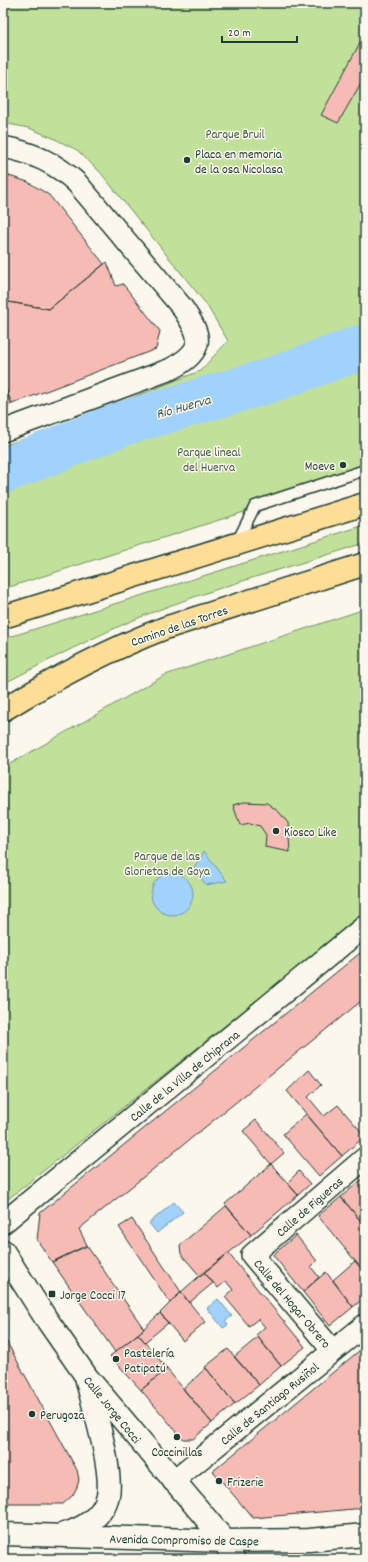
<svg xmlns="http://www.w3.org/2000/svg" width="368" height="1562" viewBox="0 0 368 1562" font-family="Dekko,sans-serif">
<rect width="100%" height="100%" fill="#fbf7ec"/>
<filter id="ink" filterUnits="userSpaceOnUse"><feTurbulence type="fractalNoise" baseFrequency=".025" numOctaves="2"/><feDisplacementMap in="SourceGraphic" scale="8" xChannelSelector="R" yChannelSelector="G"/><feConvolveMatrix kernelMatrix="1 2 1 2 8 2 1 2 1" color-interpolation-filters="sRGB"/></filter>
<g filter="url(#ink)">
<path fill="#c1e19a" stroke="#708f67" d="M3 3H365V465L254 501 244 512 3 589V446L47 431 200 371 228 341 206 304 100 172 77 150 53 138 29 128 3 123Z
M365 525V543C291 567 215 587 143 616 95 636 49 660 3 684V639Z
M365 609V914L7 1200 3 1193V768L165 675Z"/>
<path fill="#a1d1fd" stroke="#6d96ad" d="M204 851 227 881 206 885 194 868Z
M151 894a21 21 0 1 1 42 0a21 21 0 1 1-42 0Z
M174 1202 183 1212 157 1233 149 1223Z
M218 1299 232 1316 225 1321 228 1325 223 1328 207 1308Z"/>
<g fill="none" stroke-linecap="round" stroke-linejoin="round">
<path stroke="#a1d1fd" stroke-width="45" d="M3 471 121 424 268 381 365 346"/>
</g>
<path fill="#f7bbb6" stroke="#1f3d34" d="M361 41 365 44V76L338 123 321 115Z
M3 174 28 182 49 195 104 264 49 309 3 301Z
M107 262 116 286 123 284 160 331 156 349 12 404 3 383V301L49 309Z
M3 383 12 404 3 407Z
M244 802 267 803 279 812 288 823 290 852 265 847 266 835 260 826 250 823 240 825 233 805Z
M365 949V998L79 1229 87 1245 52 1262 37 1240 40 1213Z
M309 1070 321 1085 308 1097 324 1116 338 1105 365 1136 342 1156 287 1091Z
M306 1114 342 1156 319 1176 283 1134Z
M256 1120 284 1153 271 1164 243 1131Z
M271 1164 298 1195 251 1235 225 1204Z
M299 1171 310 1184 298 1195 287 1183Z
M365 1177V1222L363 1224 341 1197Z
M341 1197 365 1226V1273L318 1216Z
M226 1206 251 1235 200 1276 181 1254 180 1245Z
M132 1219 181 1292 170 1303 119 1227Z
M296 1235 317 1261 311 1267 319 1277 303 1292 273 1255Z
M87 1246 144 1329 115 1352 52 1262Z
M228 1253 305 1347 281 1366 256 1335 265 1327 258 1319 249 1326 225 1297 233 1290 226 1281 218 1288 204 1272Z
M355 1261 365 1273V1297L353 1307 333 1280Z
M204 1272 213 1283 189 1303 181 1292Z
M326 1272 353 1307 330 1326 303 1292Z
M181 1292 205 1322 183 1341 160 1313Z
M160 1313 168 1323 145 1342 138 1334Z
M138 1334 167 1369 141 1390 110 1356Z
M3 1335 77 1470 79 1480 77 1487 73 1495 63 1504H3Z
M258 1337 281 1366 259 1385 234 1357Z
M365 1346V1508L253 1518 213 1471Z
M228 1349 259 1385 235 1404 205 1367Z
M206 1368 235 1404 212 1423 183 1389Z
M167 1369 212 1423 193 1439H183L141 1390Z"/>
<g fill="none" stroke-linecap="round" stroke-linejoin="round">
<g stroke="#1f3d34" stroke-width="13">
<path id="lane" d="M237 542 255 506 365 470"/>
</g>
<g stroke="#1f3d34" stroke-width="24">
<path id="street" d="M3 147C31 152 57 164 77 183L181 306C202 336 207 349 171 369L3 431
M3 1223 365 926
M333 1351 252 1255 365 1158
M173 1481 365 1325"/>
</g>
<g stroke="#1f3d34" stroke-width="25">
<path id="secondary" d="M3 1251 45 1317 86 1376 225 1541 233 1559
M3 1534 225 1541 309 1540 365 1535
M64 1534C83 1529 104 1516 108 1495 113 1470 94 1408 87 1381"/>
</g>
<g stroke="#1f3d34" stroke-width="25">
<path id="primary" d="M3 617 365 504
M3 710C55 678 108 650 165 628L365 564"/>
</g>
<use href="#lane" stroke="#fbf7ec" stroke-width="10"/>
<use href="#street" stroke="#fbf7ec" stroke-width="21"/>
<use href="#secondary" stroke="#fbf7ec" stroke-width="22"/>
<use href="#primary" stroke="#fedd96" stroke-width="22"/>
</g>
</g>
<g fill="#1f3d34" stroke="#fbf7ec" stroke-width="1.5">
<circle cx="187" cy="160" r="4"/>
<circle cx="343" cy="465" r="4"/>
<circle cx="276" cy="831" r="4"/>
<rect x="48" y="1290" width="8" height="8" rx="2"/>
<circle cx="116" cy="1359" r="4"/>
<circle cx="32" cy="1414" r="4"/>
<circle cx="177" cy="1437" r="4"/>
<circle cx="219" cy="1481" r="4"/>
</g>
<g text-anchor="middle" stroke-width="3" stroke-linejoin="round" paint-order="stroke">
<g font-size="13" fill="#3f5e48" stroke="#fbf7ec">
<text x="235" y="138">Parque Bruil</text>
<text x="209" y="456">Parque lineal<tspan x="209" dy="15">del Huerva</tspan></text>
<text x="167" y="860">Parque de las<tspan x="167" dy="15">Glorietas de Goya</tspan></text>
</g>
<g font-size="13" fill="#1f3d34" stroke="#fbf7ec" text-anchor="start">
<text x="195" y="158">Placa en memoria<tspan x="195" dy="15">de la osa Nicolasa</tspan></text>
<text x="335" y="470" text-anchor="end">Moeve</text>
<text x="284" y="836">Kiosco Like</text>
<text x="60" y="1299">Jorge Cocci 17</text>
<text x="124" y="1357">Pastelería<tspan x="124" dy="15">Patipatú</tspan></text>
<text x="40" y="1419">Perugoza</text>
<text x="177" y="1456" text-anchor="middle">Coccinillas</text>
<text x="227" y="1486">Frizerie</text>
</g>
<g font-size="13" fill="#1f3d34" stroke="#fbf7ec">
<text transform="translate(179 625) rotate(-19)" y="5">Camino de las Torres</text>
<text transform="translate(184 1075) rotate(-39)" y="5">Calle de la Villa de Chiprana</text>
<text transform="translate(309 1206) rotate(-41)" y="5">Calle de Figueras</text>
<text transform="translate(293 1303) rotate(50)" y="5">Calle del Hogar Obrero</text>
<text transform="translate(269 1403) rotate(-39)" y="5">Calle de Santiago Rusiñol</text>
<text transform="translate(113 1409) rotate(51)" y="5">Calle Jorge Cocci</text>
<text transform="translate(184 1539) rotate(1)" y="5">Avenida Compromiso de Caspe</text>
</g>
<g font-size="14" font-style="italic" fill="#395b5c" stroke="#fbf7ec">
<text transform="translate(183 406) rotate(-16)" y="5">Río Huerva</text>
</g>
</g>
<rect width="368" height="1562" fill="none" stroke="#fbf7ec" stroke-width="16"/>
<rect x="8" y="8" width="352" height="1546" fill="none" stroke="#1f3d34" stroke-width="1.5" filter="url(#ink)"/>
<path d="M222 36v6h75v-6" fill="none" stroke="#1f3d34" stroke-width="2"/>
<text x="228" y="36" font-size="12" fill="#1f3d34" stroke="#fbf7ec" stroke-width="3" paint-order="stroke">20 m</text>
</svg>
